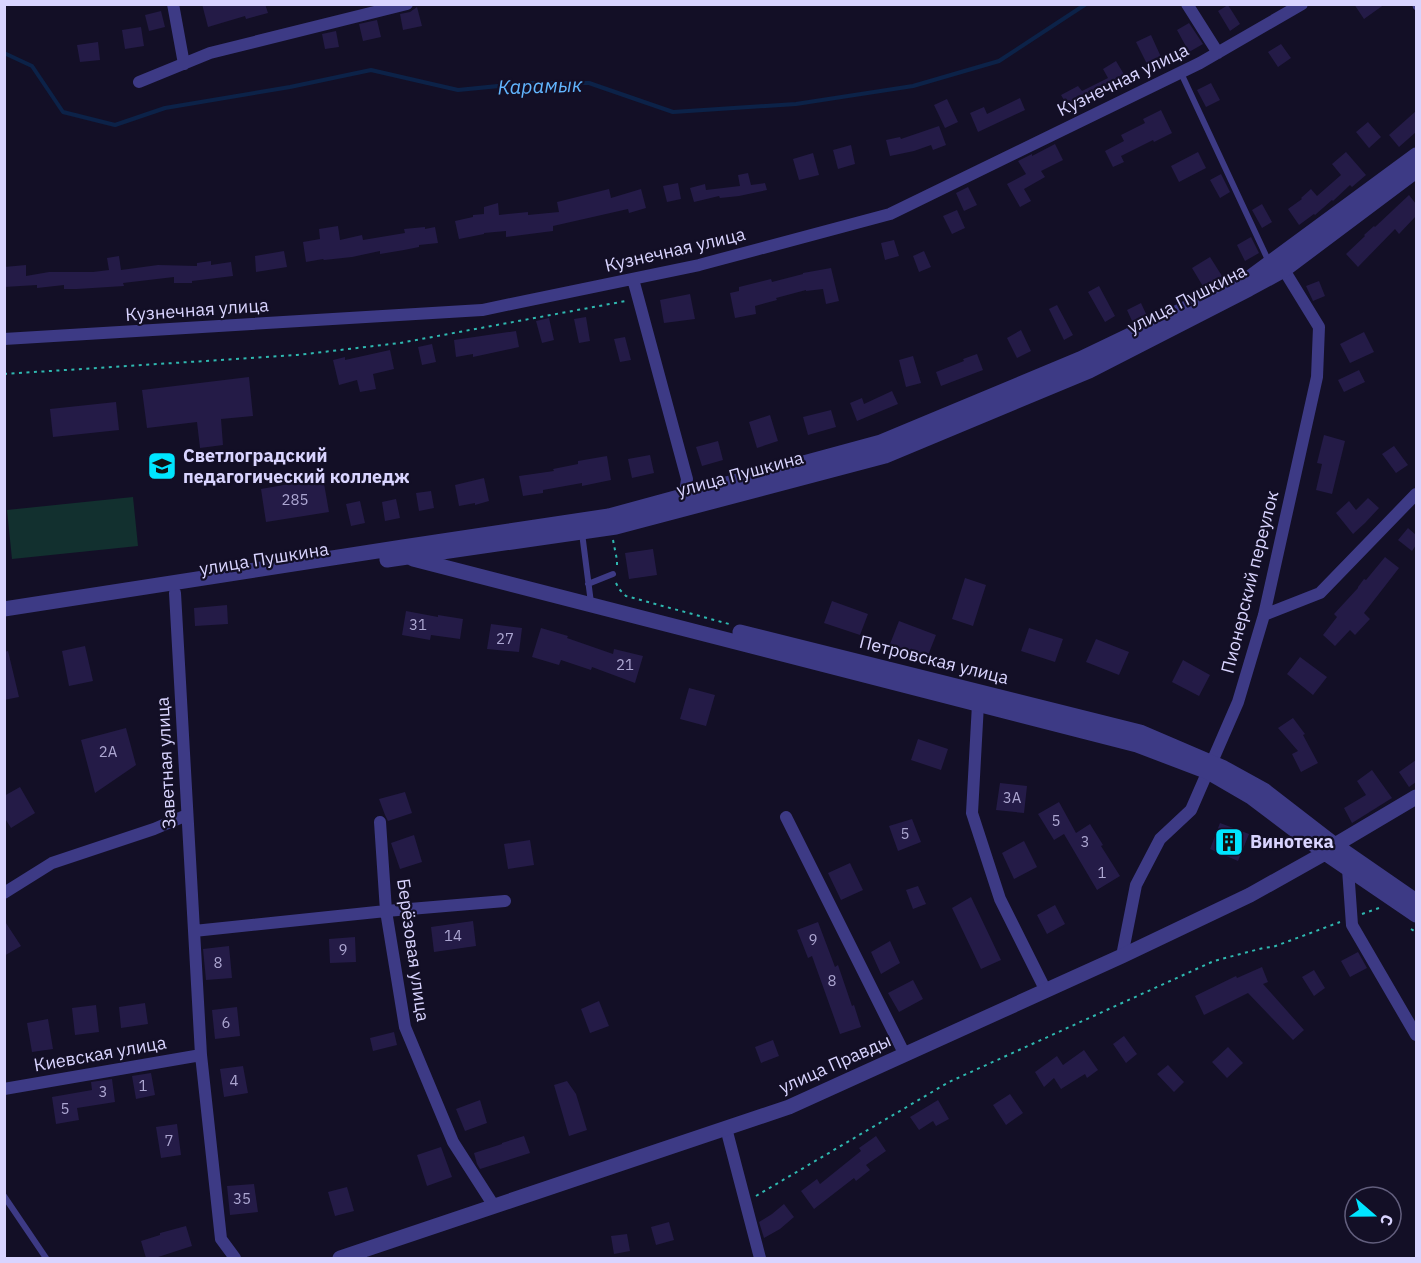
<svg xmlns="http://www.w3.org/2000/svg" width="1421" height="1263" viewBox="0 0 1421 1263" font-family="'IBM Plex Sans',sans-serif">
<rect width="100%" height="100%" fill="#130f26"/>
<path fill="#12302f" d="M133 497 138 546 12 559 7 510Z"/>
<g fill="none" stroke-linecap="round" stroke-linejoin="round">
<path stroke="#0c2248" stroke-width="4" d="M4 53 32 66 63 112 115 125 165 108 290 87 371 70 458 90 529 83H589L673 112 796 104 913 86 999 61 1086 4"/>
</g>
<path fill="#241b47" d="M202 4H265L268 13 246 19 245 16 208 27Z
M1354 4H1385L1364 19Z
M1228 5 1240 24 1230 31 1218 11Z
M417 7 422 26 403 30 400 14 410 12Z
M161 11 165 27 149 31 145 15Z
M377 20 381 37 363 41 359 24Z
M1189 23 1203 44 1189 52 1177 30Z
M141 27 144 46 125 49 122 30Z
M336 31 339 47 325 49 322 34Z
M1151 35 1161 57 1147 64 1136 42Z
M98 42 100 60 80 62 77 45Z
M1281 44 1291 58 1278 67 1268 52Z
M1116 61 1128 81 1095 97 1094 96 1070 110 1061 95 1078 86 1082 91 1108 78 1103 69Z
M1211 83 1220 100 1206 107 1197 90Z
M1020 98 1025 110 978 132 970 113 984 107 987 114Z
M947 99 958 122 945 128 934 105Z
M1161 110 1172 133 1154 142 1153 140 1121 156 1124 162 1113 167 1105 151 1124 141 1121 135 1145 123 1143 119Z
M1416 111V132L1399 147 1389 135Z
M1368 122 1381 137 1369 148 1356 132Z
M939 126 946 145 933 150 931 145 914 151 890 156 886 140 900 137 901 139Z
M1055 144 1063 160 1041 171 1045 177 1024 189 1031 201 1020 207 1007 184 1026 174 1018 161 1032 154V156Z
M851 145 855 164 838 169 833 150Z
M1198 152 1206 168 1179 182 1171 166Z
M1346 152 1366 175 1352 187 1350 185 1333 201 1332 200 1315 215 1314 214 1299 225 1288 209 1302 199 1301 198 1311 189 1317 196 1341 175 1332 164Z
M813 153 819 175 799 180 793 159Z
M748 173 751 185 765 183 767 190 739 196 720 198 719 196 694 202 690 188 705 184 706 190 740 186 738 175Z
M1221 174 1230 192 1220 198 1210 180Z
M678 183 681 199 667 202 663 186Z
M968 187 977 205 964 211 956 193Z
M609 189 611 198 641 189 646 208 629 213 628 209 553 226V231L506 237V231L484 233V234L459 239 455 221 473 217V215L484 214V207L498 203 499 215 528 212V215L559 212 557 202Z
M1409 195 1416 204V216L1399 234 1395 229 1358 267 1346 254 1365 236 1364 235 1374 226 1375 227Z
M1262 204 1272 222 1262 228 1252 210Z
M957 210 965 228 952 234 943 216Z
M338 226 340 240 362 235 363 240 405 233 404 229 425 227V229L435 227 438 243 419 245V247L404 250 380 254V251L352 257 324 260 323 259 306 262 303 242 320 239 319 229Z
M1251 237 1259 253 1245 261 1237 245Z
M894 240 899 256 885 260 881 243Z
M284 251 287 267 256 272 255 256Z
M924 251 931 267 919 272 913 256Z
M119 256 121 270 158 265 197 266V263L211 261V265L231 262 233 276 192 281V283H174V277L123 283 124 286 77 289H64V285L37 288V285L4 287V267L26 265V276L49 272H93L109 270 107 258Z
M1210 257 1222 276 1204 288 1192 268Z
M831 268 839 301 826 304 823 289 806 291V290L776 298 777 300 755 306 756 314 735 318 730 293 739 291V287L771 279 772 282 803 274V273Z
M1319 281 1325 296 1313 301 1306 286Z
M1099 286 1115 316 1105 322 1088 292Z
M690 294 695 319 664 323 660 300Z
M1141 303 1147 316 1133 323 1127 310Z
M1057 305 1073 335 1064 340 1049 309Z
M586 317 590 341 579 343 574 319Z
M549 318 554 340 542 343 536 321Z
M1021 330 1031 351 1017 358 1007 338Z
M516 331 519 347 473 357V354L456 357 454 340Z
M1364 332 1374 352 1350 363 1340 344Z
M625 337 631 360 620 362 614 339Z
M432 344 436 362 422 365 418 347Z
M390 350 394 369 373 374 376 389 360 392 357 380 339 385 333 360 345 357V360Z
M977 354 983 370 941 386 936 372 964 361 963 359Z
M913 356 921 383 906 387 899 360Z
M1359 370 1365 382 1344 392 1338 380Z
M249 377 253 416 221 419 223 445 200 448 197 422 147 428 142 390Z
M892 391 898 404 857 421 850 403 862 398 864 404Z
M116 402 119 430 53 437 50 409Z
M831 410 836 427 808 435 803 417Z
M770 415 778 441 757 448 749 422Z
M1324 435 1345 441 1332 494 1316 490 1322 464 1317 463Z
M718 441 723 460 702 466 696 447Z
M1394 446 1408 465 1396 473 1382 454Z
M650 455 654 473 632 478 628 459Z
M607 456 611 480 582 486V483L543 490V493L523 496 519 476 554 471 553 469 578 464V461Z
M323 478 329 512 266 522 261 489Z
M484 478 489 501 475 505V503L459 506 455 485Z
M431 491 434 508 419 511 416 493Z
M1368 498 1379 508 1365 523 1353 534 1336 513 1349 501 1356 510Z
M396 499 400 518 385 521 382 502Z
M360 501 365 523 351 526 346 504Z
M1408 528 1416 535V545L1412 551 1398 540Z
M653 549 657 575 629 579 625 553Z
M1385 557 1399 568 1364 613 1370 619 1355 635 1350 630 1335 646 1323 635 1337 617 1334 614 1358 588V587L1364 579 1366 580Z
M965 578 986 585 973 626 952 619Z
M832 601 868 614 860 635 824 623Z
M227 605 228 624 195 626 194 608Z
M406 611 438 617V615L463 619 460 639 431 635 430 640 402 635Z
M899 621 936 635 927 658 890 644Z
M491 624 522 628 519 652 487 649Z
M541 628 568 636 567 638 613 654 614 649 643 656 635 683 592 667 591 670 561 660 559 665 532 657Z
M1029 628 1063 639 1055 662 1021 651Z
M1096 639 1129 652 1119 675 1086 662Z
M85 646 93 681 69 686 62 651Z
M8 651 19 697 4 700V652Z
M1300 657 1327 677 1313 695 1287 674Z
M1183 660 1210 675 1199 696 1172 682Z
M689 688 715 695 706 726 680 719Z
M1293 718 1305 734 1303 735 1318 763 1301 772 1292 754 1298 751 1278 728Z
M126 728 136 765 95 793 81 740Z
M918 739 948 749 941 770 911 760Z
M1416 760V782L1409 787 1399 772Z
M1372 770 1392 798 1352 823 1344 808 1366 795 1357 781Z
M1000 783 1027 786 1024 813 996 810Z
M20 787 35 813 11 828 4 817V796Z
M405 792 412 813 388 821 385 815 379 799Z
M1059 802 1076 833 1090 824 1103 845 1101 846 1120 876 1097 890 1064 834 1054 840 1038 814Z
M912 819 921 842 898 851 889 826Z
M1220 823 1249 834 1238 861 1210 849Z
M414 835 422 862 400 869 391 843Z
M530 840 534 865 508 869 504 844Z
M1024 841 1037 867 1014 879 1002 853Z
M850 863 863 890 841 900 828 873Z
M918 886 926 904 913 909 906 890Z
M971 897 1001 960 981 969 952 908Z
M1055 905 1065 924 1047 934 1037 915Z
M4 920 21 946 4 956Z
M473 921 476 946 434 952 431 927Z
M818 922 835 967 838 965 852 1006 854 1005 861 1027 840 1034 812 956 808 958 797 930Z
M355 937 356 962 330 963 329 939Z
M890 941 900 963 881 974 871 952Z
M229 946 232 978 206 980 203 949Z
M1358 952 1367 968 1350 977 1341 961Z
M1262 967 1268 982 1263 984 1304 1030 1293 1040 1248 993 1204 1015 1195 996 1236 976 1237 978Z
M1314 970 1325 988 1314 996 1302 977Z
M913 980 923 999 899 1012 888 993Z
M599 1001 609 1026 590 1033 581 1009Z
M145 1003 148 1024 121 1028 119 1007Z
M96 1005 99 1032 75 1035 72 1008Z
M237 1007 240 1036 215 1039 212 1010Z
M48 1019 53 1049 32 1052 27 1023Z
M394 1032 397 1045 373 1051 370 1038Z
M1124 1036 1137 1054 1126 1063 1113 1044Z
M773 1040 779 1056 761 1063 755 1047Z
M1228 1047 1243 1063 1227 1078 1212 1062Z
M1084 1050 1098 1070 1087 1078 1085 1074 1061 1089 1054 1078 1044 1087 1035 1072 1057 1056 1063 1065Z
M1168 1065 1184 1082 1174 1092 1157 1074Z
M243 1066 248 1093 224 1097 220 1069Z
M151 1073 155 1095 136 1099 132 1076Z
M112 1079 115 1102 77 1108 79 1120 56 1124 52 1097 92 1090 91 1082Z
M567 1081 576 1094 587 1130 569 1136 554 1085Z
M1010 1094 1023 1113 1006 1125 993 1105Z
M480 1100 487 1123 465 1131 456 1109Z
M938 1100 949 1119 936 1126 933 1121 919 1130 910 1117Z
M177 1124 181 1155 161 1158 156 1127Z
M524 1136 530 1153 480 1169 477 1164 474 1153 502 1144V1143Z
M876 1136 886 1151 866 1165 870 1170 856 1181 854 1178 814 1209 801 1191 817 1179 820 1184 861 1151 859 1148Z
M441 1147 452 1177 427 1186 417 1155Z
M254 1184 258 1212 230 1215 227 1186Z
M347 1187 354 1211 335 1216 328 1192Z
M784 1204 794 1217 780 1229 764 1238 759 1222 772 1214Z
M669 1222 674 1240 656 1245 651 1227Z
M186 1226 192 1246 155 1258H146L141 1241 160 1235V1233Z
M627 1234 630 1251 614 1254 611 1236Z"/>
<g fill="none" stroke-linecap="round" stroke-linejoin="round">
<path stroke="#2fb8b0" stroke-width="2" stroke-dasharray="3 4.5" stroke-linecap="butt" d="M4 374 297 355 400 343 626 301
M613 540 617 560V567
M616 583 619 589 626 596 729 624
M1362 914 1379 908
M1411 929 1416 932
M756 1196 949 1082 1214 961 1263 948 1273 947 1340 922"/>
<path stroke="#3d3a85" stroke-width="6" d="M1415 4 1416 7
M1181 73 1269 262
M582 533 591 603
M588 584 613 574
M4 1196 46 1258"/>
<path stroke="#3d3a85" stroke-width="12" d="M173 4 184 64
M1187 4 1218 53
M139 82 210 53 407 4
M633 279 687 479 684 501
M4 339 482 310 699 265 890 214 1200 63 1302 4
M175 593 201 1055 221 1239 235 1258
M1264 615 1320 593 1416 494
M978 704 972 813 1000 899 1046 991
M786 817 905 1055
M380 822 386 911 405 1027 453 1142 494 1206
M1348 869 1352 925 1416 1035
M4 893 52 863 154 829 187 815
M194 931 386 911 505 901
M1122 956 1136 885 1160 839 1191 810 1238 702 1264 615 1317 377 1319 327 1284 270
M4 1089 201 1055
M726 1128 760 1258"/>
<path stroke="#3d3a85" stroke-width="15" d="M413 559 1137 745 1208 772 1251 797 1325 853 1416 915
M387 560 616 527 885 456 1089 371 1249 289 1284 270 1416 171
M4 609 403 547 609 516 881 442 1080 359 1249 278 1416 155
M740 632 1140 732 1224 768 1264 790 1335 845 1416 901
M340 1258 789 1107 1122 956 1250 895 1325 853 1335 845 1416 797"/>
</g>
<defs>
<g id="university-square" transform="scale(1.5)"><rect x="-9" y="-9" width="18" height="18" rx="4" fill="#00e5ff" stroke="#130f26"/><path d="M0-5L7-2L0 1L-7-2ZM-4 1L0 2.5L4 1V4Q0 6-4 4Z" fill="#111"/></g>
<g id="building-square" transform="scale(1.5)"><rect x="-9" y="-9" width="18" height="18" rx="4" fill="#00e5ff" stroke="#130f26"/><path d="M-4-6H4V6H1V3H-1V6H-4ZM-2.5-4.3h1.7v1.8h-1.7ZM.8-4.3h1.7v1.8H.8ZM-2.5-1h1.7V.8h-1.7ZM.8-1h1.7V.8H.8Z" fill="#111"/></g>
</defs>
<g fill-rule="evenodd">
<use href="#university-square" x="162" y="466"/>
<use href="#building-square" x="1229" y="842"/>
</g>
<g text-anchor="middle" stroke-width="4.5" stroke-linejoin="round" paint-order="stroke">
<g font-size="15" fill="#aca6d1">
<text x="295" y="505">285</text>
<text x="418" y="630">31</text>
<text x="505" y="644">27</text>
<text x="625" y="670">21</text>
<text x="108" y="757">2А</text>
<text x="1012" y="803">3А</text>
<text x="1056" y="826">5</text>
<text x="905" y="839">5</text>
<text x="1085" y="847">3</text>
<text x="1102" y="878">1</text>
<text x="453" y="941">14</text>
<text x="813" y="945">9</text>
<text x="343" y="955">9</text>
<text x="218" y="968">8</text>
<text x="832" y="986">8</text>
<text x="226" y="1028">6</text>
<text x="234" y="1086">4</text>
<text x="143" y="1091">1</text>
<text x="103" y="1097">3</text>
<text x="65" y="1114">5</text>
<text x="169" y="1146">7</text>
<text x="242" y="1204">35</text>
</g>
<g font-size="18" fill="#d9d4ff" stroke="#130f26">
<text transform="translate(1123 80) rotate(-26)" y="6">Кузнечная улица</text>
<text transform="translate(675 250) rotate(-13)" y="6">Кузнечная улица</text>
<text transform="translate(1187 299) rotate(-27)" y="6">улица Пушкина</text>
<text transform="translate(197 310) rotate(-4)" y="6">Кузнечная улица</text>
<text transform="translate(740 474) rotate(-15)" y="6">улица Пушкина</text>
<text transform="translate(264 559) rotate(-9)" y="6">улица Пушкина</text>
<text transform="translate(1250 582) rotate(-76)" y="6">Пионерский переулок</text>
<text transform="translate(934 660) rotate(14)" y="6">Петровская улица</text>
<text transform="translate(166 763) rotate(-93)" y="6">Заветная улица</text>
<text transform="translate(413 950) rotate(82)" y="6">Берёзовая улица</text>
<text transform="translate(100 1054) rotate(-10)" y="6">Киевская улица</text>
<text transform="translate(835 1064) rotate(-24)" y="6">улица Правды</text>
</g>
<g font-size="18" font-weight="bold" fill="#d9d4ff" stroke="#130f26" text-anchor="start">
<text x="183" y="462">Светлоградский<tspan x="183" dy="21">педагогический колледж</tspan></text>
<text x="1250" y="848">Винотека</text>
</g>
<g font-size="20" font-style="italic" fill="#62b6ff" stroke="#130f26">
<text transform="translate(540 86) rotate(-2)" y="7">Карамык</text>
</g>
</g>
<rect width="1421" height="1263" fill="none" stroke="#d9d4ff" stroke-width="12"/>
<g transform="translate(1373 1215) rotate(110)"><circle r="28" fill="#130f26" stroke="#625e7d" stroke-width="1.5"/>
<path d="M0-4.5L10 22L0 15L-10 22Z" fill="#00e5ff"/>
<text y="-9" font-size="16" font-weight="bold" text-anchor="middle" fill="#d9d4ff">С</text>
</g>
</svg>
